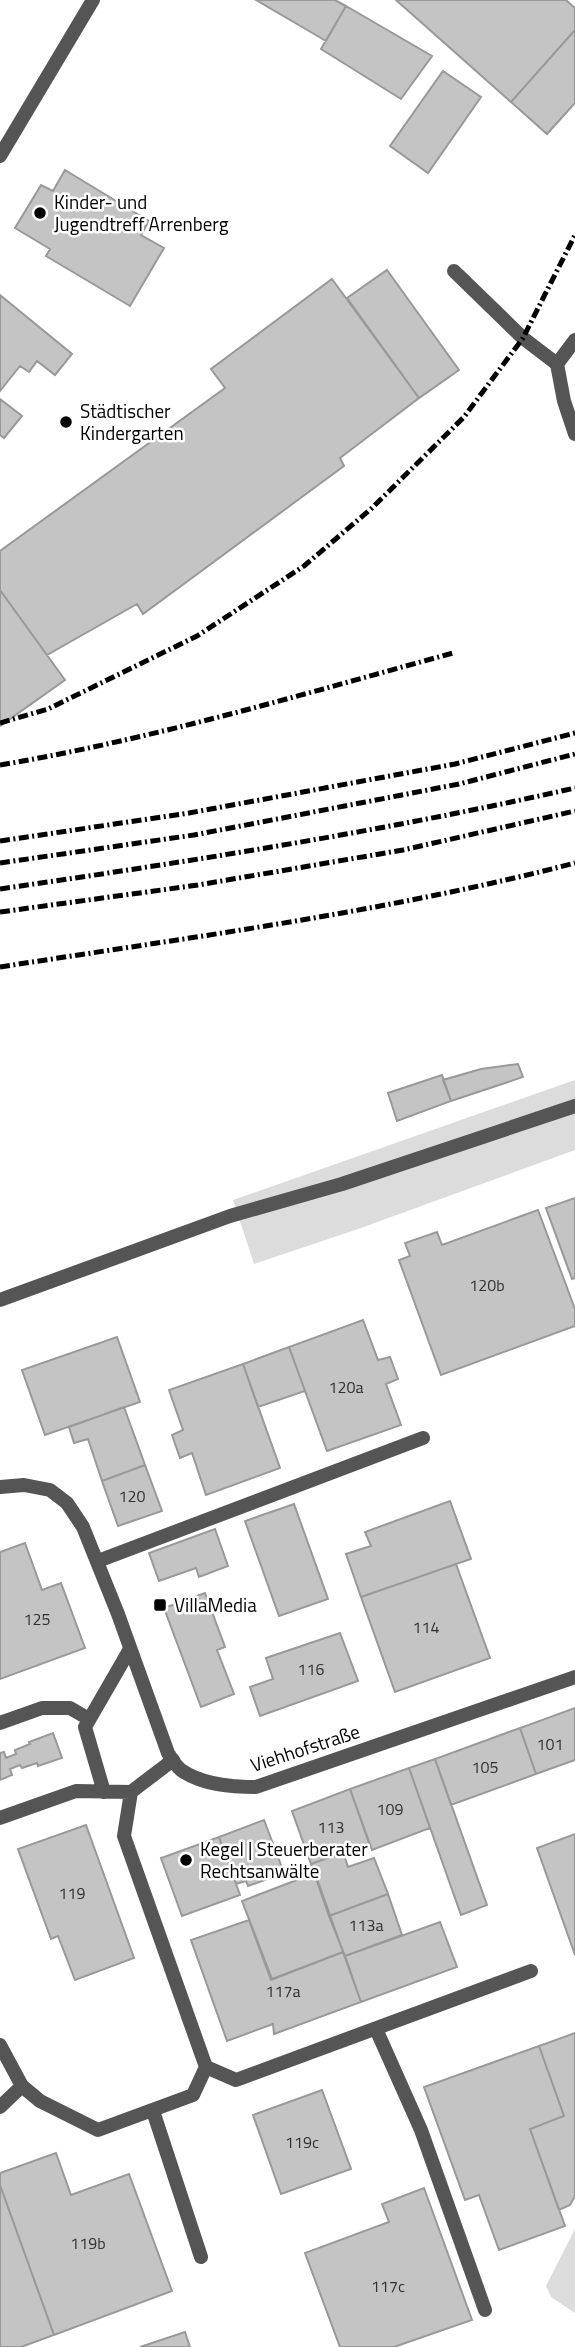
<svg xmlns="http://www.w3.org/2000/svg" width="575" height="2347" viewBox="0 0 575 2347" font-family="'Titillium Web',sans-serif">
<rect width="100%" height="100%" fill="#fff"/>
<path fill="#dcdcdc" d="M575 1080V1150L361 1228 254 1264 233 1200Z
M575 2229V2313L551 2297 546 2286Z"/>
<path fill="#c4c4c4" stroke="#999" stroke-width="2" d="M256 0H335L346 6 326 41Z
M396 0H566L575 8V30L511 102Z
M346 6 432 56 401 99 321 49Z
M575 30V103L547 134 511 102Z
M443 71 481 97 428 173 390 146Z
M65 170 149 221 141 235 164 248 130 306 46 256 50 249 15 228 41 185 53 191Z
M387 270 459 370 419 398 347 298Z
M332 279 419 398 340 458 344 466 143 614 137 604 47 655 0 590V551L225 388 211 369Z
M0 295 72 354 55 375 37 361 29 372 20 366 0 391Z
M0 399 22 416 4 438 0 435Z
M0 590 65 680 0 726Z
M518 1064 523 1077 451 1101 443 1080 481 1069Z
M442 1075 451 1101 397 1121 388 1093Z
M575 1198V1278L572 1279 546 1208Z
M538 1210 575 1309V1326L441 1375 399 1260 410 1256 405 1243 437 1232 442 1245Z
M363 1320 378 1360 390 1357 398 1379 386 1384 401 1425 327 1451 289 1347Z
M117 1337 140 1402 45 1435 22 1370Z
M289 1347 305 1391 258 1407 243 1364Z
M243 1364 280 1468 206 1495 192 1453 180 1458 172 1435 183 1430 169 1390Z
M124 1407 145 1465 102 1481 88 1439 74 1443 69 1427Z
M145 1465 162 1511 118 1526 102 1481Z
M450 1501 471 1559 361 1597 346 1554 371 1546 365 1532Z
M294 1504 328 1599 279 1616 245 1521Z
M215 1529 228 1566 199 1577 196 1568 159 1581 149 1553Z
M25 1543 42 1590 61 1583 85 1648 0 1679V1552Z
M456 1564 490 1658 395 1692 361 1597Z
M205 1593 225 1647 217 1650 234 1694 201 1707 164 1608Z
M340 1633 358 1681 260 1716 250 1687 273 1679 266 1658Z
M575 1708V1760L536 1774 520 1728Z
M520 1728 536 1774 451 1805 435 1759Z
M53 1733 62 1758 38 1766 37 1763 22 1768 20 1765 10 1769 12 1775 0 1780V1753L4 1752 6 1758 16 1754 15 1750 30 1744 29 1742Z
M435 1759 487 1905 461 1915 409 1768Z
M409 1768 430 1828 372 1850 350 1789Z
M350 1789 369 1843 311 1864 292 1811Z
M264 1820 284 1873 248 1886 246 1881 236 1884 219 1837Z
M86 1825 134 1958 75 1980 58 1936 51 1939 18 1849Z
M575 1834V1955L537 1848Z
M219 1837 240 1895 182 1916 161 1858Z
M343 1852 348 1867 374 1858 388 1894 329 1916 311 1864Z
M315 1873 343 1952 272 1979 242 1901Z
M388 1894 402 1935 345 1956 329 1916Z
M249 1920 271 1980 343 1952 361 2002 274 2034 273 2024 227 2041 191 1940Z
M440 1922 457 1967 361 2002 345 1956Z
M575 2033V2196L570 2205 559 2210 530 2129 564 2116 539 2046Z
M539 2046 564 2116 530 2129 565 2226 499 2250 479 2195 465 2200 424 2087Z
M322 2090 351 2169 281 2194 253 2115Z
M56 2153 71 2195 129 2174 172 2291 54 2335 0 2185V2173Z
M0 2185 54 2335 21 2347H0Z
M424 2188 472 2320 394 2347H340L305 2253 389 2222 382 2204Z
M185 2332 190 2347H140Z"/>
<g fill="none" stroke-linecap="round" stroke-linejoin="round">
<path stroke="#555" stroke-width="14" d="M454 271 523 338 557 364 575 340
M0 1300 230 1216 342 1184 575 1106
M98 1561 423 1438
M0 1723 42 1708H70L89 1719
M104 1792 85 1727 130 1649
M131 1792 124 1836 206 2067 236 2080 531 1971
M0 1818 76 1791 131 1792 173 1760
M376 2029 421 2130 485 2310
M0 2045 22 2086 40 2101 98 2130 193 2095 206 2067
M0 2107 22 2086
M153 2111 201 2257"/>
<path stroke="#555" stroke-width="14" d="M0 156 93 0
M557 364 564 401 575 434
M0 1487 24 1485 50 1490 67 1503 83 1527 118 1614 168 1753C171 1758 176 1766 181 1770 202 1785 232 1787 256 1787L575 1677"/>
<path stroke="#000" stroke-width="5" stroke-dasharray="10 3.5 2 3.5" stroke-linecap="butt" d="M0 723 48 709 197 636 304 566 372 508 464 417 523 338 575 235
M0 765C154 739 303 694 453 653
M0 841 189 813 455 764 575 733
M0 863 194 835 459 784 575 754
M0 889C193 861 385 831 575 788
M0 912 198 885 403 850 575 811
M0 967C192 937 387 912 575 863"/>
</g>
<g fill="#000" stroke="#fff" stroke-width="2.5">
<circle cx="40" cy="213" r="7"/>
<circle cx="66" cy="422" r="7"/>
<rect x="153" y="1598" width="14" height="14" rx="3.5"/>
<circle cx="186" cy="1860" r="7"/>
</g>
<g text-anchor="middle" stroke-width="5" stroke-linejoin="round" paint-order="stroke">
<g font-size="16" fill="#313131">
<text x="487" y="1291">120b</text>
<text x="346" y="1393">120a</text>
<text x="132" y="1502">120</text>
<text x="37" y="1625">125</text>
<text x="426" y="1633">114</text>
<text x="311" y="1675">116</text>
<text x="550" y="1750">101</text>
<text x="485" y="1773">105</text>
<text x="390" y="1815">109</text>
<text x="331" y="1833">113</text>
<text x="72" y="1899">119</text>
<text x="366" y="1931">113a</text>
<text x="283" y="1997">117a</text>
<text x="302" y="2148">119c</text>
<text x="88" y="2249">119b</text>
<text x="388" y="2292">117c</text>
</g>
<g font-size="19" fill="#000" stroke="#fff" text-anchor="start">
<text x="54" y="209">Kinder- und<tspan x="54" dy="22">Jugendtreff Arrenberg</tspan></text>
<text x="80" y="418">Städtischer<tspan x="80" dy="22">Kindergarten</tspan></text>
<text x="174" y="1612">VillaMedia</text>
<text x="200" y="1856">Kegel | Steuerberater<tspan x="200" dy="22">Rechtsanwälte</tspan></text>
</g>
<g font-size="19" fill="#000" stroke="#fff">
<text transform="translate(305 1748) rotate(-18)" y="7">Viehhofstraße</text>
</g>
</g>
</svg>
